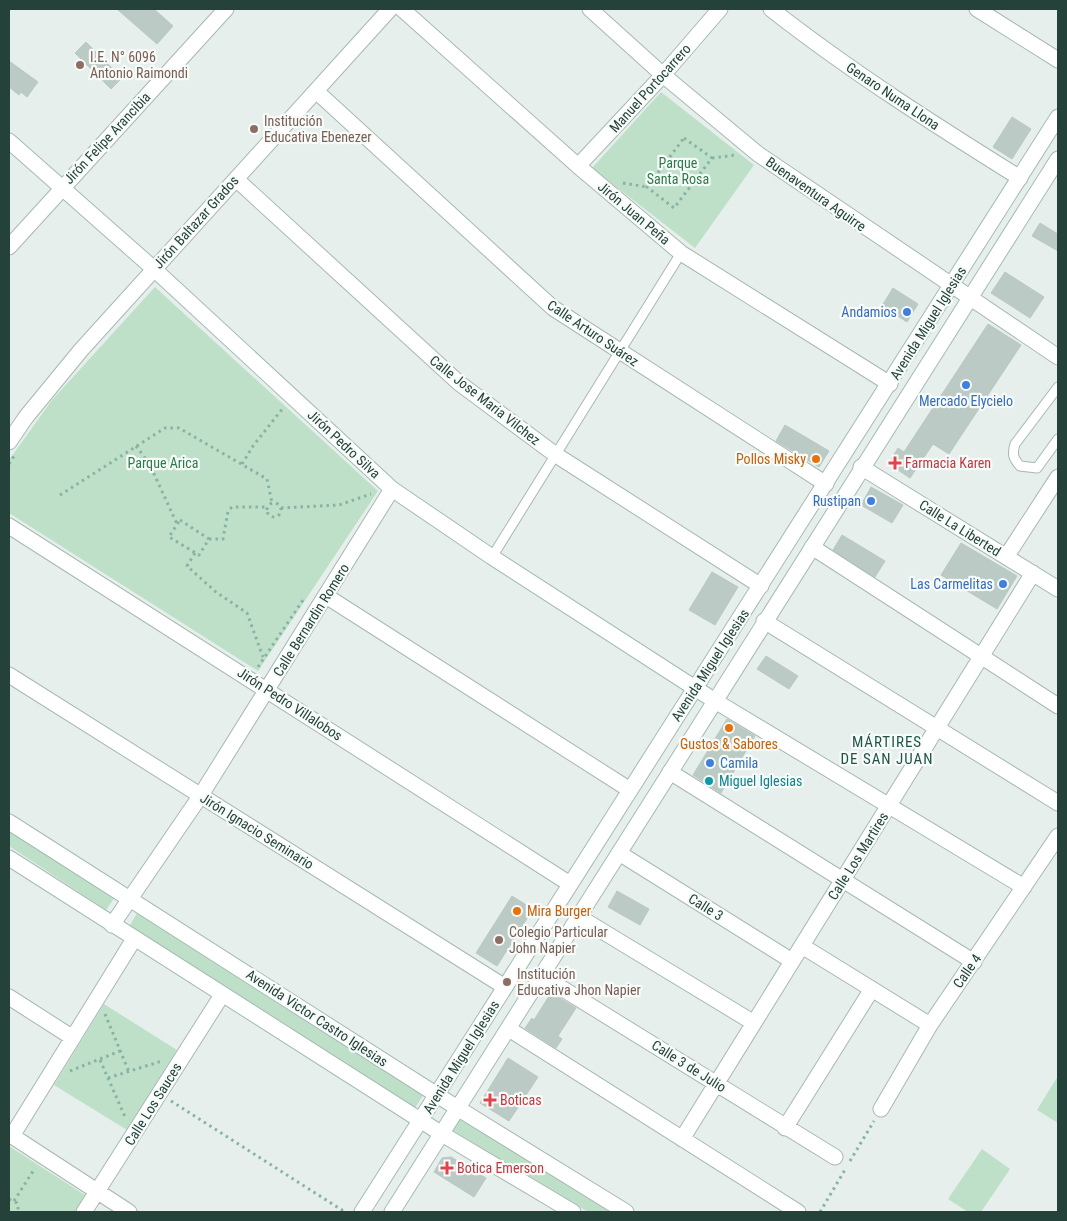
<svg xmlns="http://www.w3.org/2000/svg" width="1067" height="1221" viewBox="0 0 1067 1221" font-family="'Roboto Condensed',sans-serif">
<rect width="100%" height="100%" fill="#e6efeb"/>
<path fill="#bfe0c8" d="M661 92 754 165 695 248 592 168Z
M155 287 378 491 258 671 9 513V460L52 400Z
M9 830 115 897 106 910 9 846Z
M137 913 424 1094 415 1108 129 927Z
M104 1004 177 1050 127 1130 54 1085Z
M1058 1076V1123L1037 1110Z
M459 1118 614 1212H588L452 1130Z
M9 1146 88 1197 78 1212H9Z
M982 1149 1010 1169 981 1212H968L948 1199Z"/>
<path fill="#bbcac4" stroke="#b8c9c2" d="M117 9H154L173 26 157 44Z
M86 42 122 78 111 89 75 53Z
M9 61 38 82 27 97 21 92 19 95 9 87Z
M1012 117 1031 129 1012 159 993 147Z
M1040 223 1058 234V251L1032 236Z
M1005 272 1044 297 1030 318 991 293Z
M893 288 918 304 907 322 882 306Z
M988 324 1021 345 949 454 933 444 910 478 892 466 890 461 898 448 904 452Z
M785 425 829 451 819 467 776 441Z
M871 487 903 505 892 523 861 505Z
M842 535 885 561 875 577 833 550Z
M961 543 1017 576 997 609 941 575Z
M712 572 738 587 715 625 689 610Z
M766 656 798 676 789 689 757 669Z
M727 719 755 736 721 793 693 775Z
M617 891 649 909 640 925 608 907Z
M512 896 533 909 497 966 476 953Z
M551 993 576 1008 558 1036 562 1039 556 1048 525 1028 532 1018 534 1020Z
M508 1058 538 1077 509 1121 480 1103Z
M451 1157 486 1178 474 1197 434 1172 442 1158Z"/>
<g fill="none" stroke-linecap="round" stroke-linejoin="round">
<g stroke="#a8b8b2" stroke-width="11">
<path id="lane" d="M1058 387 1015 444C1012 454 1013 458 1020 466L1037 468 1058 439
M492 557 681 253"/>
</g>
<g stroke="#a8b8b2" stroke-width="17">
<path id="street" d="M402 9 578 166 681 253 890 384
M590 9 663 75 758 154 1058 357
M771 9C850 71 935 125 1020 178
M977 9 1058 60
M316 91 553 308 826 484
M578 166 663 75 720 9
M236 179 459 383 556 455 761 586
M9 247 226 9
M9 442 26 417 81 350 390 9
M861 467 1058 589
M9 526 570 884
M812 547 1058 706
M1006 557 1058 477
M326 596 630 790
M764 621 1058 803
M9 675 505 987
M715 701 1024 887
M670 772 974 962
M619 853 792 961
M579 917 754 1023
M112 925 201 795 392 489
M802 946 930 1025
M542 976 835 1157
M9 997 73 1038
M509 1029 798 1212
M459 1109 626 1212
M881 1109 930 1025 1058 836
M785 1128 872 989
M9 1134 129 1212
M442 1134 573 1212
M12 1136 134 939
M682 1139 1033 573
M84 1212 222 995"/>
</g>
<g stroke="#a4bbb3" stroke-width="17">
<path id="secondary" d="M9 141 154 269 392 489 492 557 715 701
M9 822 459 1109
M9 858 442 1134
M362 1212 1058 117
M392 1212 1058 159"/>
</g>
<path stroke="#86b3a5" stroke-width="3" stroke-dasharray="2.5 4" stroke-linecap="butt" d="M684 138 712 158 674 208 647 187Z
M712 158 736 155
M623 183 647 187
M136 446 149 463 177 524
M9 464 14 456
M242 464 253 446 283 408
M60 495 165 428H179L267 479 272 503
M267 510a7 7 0 1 1 14 0a7 7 0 1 1-14 0Z
M281 508 339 505 371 494
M180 520 209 539 199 555 169 537Z
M209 539H223L228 511 232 507H267
M195 553 187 566 216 592 247 613 263 657
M258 667 303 600
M105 1014 129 1072
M100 1060 126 1119
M70 1071 120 1051
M108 1078 162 1061
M171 1101 345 1212
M850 1161 874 1121
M9 1199 17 1203 19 1212
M14 1201 35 1168
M820 1212 846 1168"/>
<use href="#lane" stroke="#fff" stroke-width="9"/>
<use href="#street" stroke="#fff" stroke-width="15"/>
<use href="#secondary" stroke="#fff" stroke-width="15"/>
</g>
<g fill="#8d6e63" stroke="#f7fbf9" stroke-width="2">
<circle cx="80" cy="65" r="5"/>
<circle cx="254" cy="129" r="5"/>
<circle cx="499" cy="940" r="5"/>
<circle cx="507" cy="982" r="5"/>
</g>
<g fill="#3f7fe0" stroke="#f7fbf9" stroke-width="2">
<circle cx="907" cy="312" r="5"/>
<circle cx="966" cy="385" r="5"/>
<circle cx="871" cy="501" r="5"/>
<circle cx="1003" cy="584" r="5"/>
<circle cx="710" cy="763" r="5"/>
</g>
<g fill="#e8710a" stroke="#f7fbf9" stroke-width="2">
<circle cx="816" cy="459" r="5"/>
<circle cx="729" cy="728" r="5"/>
<circle cx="517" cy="911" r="5"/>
</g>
<g fill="#e0444e" stroke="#f7fbf9" stroke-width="2">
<path d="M892.5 455.5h5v5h5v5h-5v5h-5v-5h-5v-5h5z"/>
<path d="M487.5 1092.5h5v5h5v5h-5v5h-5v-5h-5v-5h5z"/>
<path d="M444.5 1160.5h5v5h5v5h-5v5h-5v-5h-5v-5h5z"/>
</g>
<circle fill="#0f9aa8" stroke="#f7fbf9" stroke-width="2" cx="709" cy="781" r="5"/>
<g text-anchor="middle" stroke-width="4.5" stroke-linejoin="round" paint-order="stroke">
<g font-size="14" fill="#785e54" stroke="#f7fbf9" text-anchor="start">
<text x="90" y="62">I.E. N° 6096<tspan x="90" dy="16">Antonio Raimondi</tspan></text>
<text x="264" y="126">Institución<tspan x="264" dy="16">Educativa Ebenezer</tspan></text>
<text x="509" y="937">Colegio Particular<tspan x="509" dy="16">John Napier</tspan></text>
<text x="517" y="979">Institución<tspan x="517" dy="16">Educativa Jhon Napier</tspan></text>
</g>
<g font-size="14" fill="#24423a" stroke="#f7fbf9">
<text transform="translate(650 88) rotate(-48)" y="5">Manuel Portocarrero</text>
<text transform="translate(893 96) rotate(34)" y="5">Genaro Numa Llona</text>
<text transform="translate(107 138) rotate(-47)" y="5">Jirón Felipe Arancibia</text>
<text transform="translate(816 194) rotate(35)" y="5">Buenaventura Aguirre</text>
<text transform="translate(634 213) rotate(40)" y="5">Jirón Juan Peña</text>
<text transform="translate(196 222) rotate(-48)" y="5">Jirón Baltazar Grados</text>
<text transform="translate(928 323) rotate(-58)" y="5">Avenida Miguel Iglesias</text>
<text transform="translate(593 333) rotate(34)" y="5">Calle Arturo Suárez</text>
<text transform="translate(485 400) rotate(38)" y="5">Calle Jose Maria Vilchez</text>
<text transform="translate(344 444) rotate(43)" y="5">Jirón Pedro Silva</text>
<text transform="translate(960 528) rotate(32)" y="5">Calle La Liberted</text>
<text transform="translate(311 620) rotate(-58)" y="5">Calle Bernardin Romero</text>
<text transform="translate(710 665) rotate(-57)" y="5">Avenida Miguel Iglesias</text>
<text transform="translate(290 704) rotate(33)" y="5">Jirón Pedro Villalobos</text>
<text transform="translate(257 831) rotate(32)" y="5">Jirón Ignacio Seminario</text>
<text transform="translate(858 856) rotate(-58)" y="5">Calle Los Martires</text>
<text transform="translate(706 907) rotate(32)" y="5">Calle 3</text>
<text transform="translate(967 971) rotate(-55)" y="5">Calle 4</text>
<text transform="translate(317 1018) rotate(33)" y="5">Avenida Victor Castro Iglesias</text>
<text transform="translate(461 1057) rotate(-58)" y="5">Avenida Miguel Iglesias</text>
<text transform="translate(689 1066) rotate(32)" y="5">Calle 3 de Julio</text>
<text transform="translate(153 1104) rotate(-58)" y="5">Calle Los Sauces</text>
</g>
<g font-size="14" fill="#2d7a4b" stroke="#f7fbf9">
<text x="678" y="168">Parque<tspan x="678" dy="16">Santa Rosa</tspan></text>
<text x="163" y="468">Parque Arica</text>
</g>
<g font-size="14" fill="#366cbe" stroke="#f7fbf9" text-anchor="end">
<text x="897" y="317">Andamios</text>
<text x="966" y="406" text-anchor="middle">Mercado Elycielo</text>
<text x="861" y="506">Rustipan</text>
<text x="993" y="589">Las Carmelitas</text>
<text x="720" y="768" text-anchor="start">Camila</text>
</g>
<g font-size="14" fill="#c56008" stroke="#f7fbf9" text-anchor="end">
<text x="806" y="464">Pollos Misky</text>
<text x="729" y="749" text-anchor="middle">Gustos &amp; Sabores</text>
<text x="527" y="916" text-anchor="start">Mira Burger</text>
</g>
<g font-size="14" fill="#be3a42" stroke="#f7fbf9" text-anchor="start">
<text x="905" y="468">Farmacia Karen</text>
<text x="500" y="1105">Boticas</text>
<text x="457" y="1173">Botica Emerson</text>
</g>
<g font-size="14" fill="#0d838f" stroke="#f7fbf9" text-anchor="start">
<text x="719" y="786">Miguel Iglesias</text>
</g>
<g font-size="15" letter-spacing="1" fill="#1f5548" stroke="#f7fbf9">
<text x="887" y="747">MÁRTIRES<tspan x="887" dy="17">DE SAN JUAN</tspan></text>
</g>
</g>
<rect width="1067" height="1221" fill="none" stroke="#24423a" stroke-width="20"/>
</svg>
